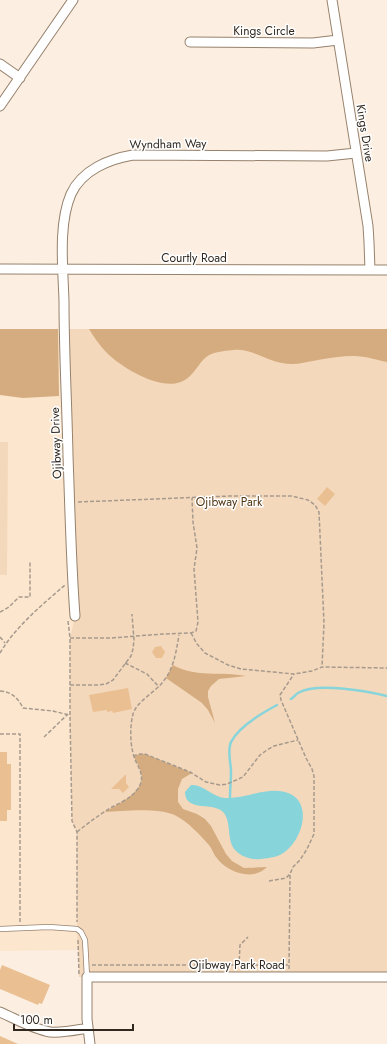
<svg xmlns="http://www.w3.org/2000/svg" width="387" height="1044" viewBox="0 0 387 1044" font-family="Jost,sans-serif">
<rect width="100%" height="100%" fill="#fceee0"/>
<path fill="#fce6ce" d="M0 329H64L75 616 70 638 72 821 77 832 78 950 0 951Z"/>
<path fill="#f4d8bb" d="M64 329H387V977H79L77 929V832L72 821 70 716V638L75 616Z
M0 442H8L7 575H0Z"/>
<path fill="#d5ac7f" d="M0 329H58L59 396 23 398 0 395Z
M89 329H387V362C377 360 365 356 354 356 342 356 329 358 318 360 306 362 294 366 282 363 265 360 251 348 233 350 224 351 210 352 204 359 197 366 193 376 183 381 162 392 122 368 107 353 100 346 94 337 89 329Z
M173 665C196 678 221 671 246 676L219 679 211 686 208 691V697L215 723 208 710 202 703 166 678Z
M140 754H145L192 773 182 779 178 789V802L183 809 197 814 205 819 211 826 226 854 232 861 244 868 267 867C253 882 226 872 216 857 213 853 212 848 208 844 200 835 189 823 178 817 163 807 124 811 105 812 118 804 147 791 141 773 140 767 136 761 133 756Z"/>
<path fill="#88d4db" d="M191 785C204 784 212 797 225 798 245 799 265 787 285 792 313 799 304 837 286 851 279 857 270 858 261 859 252 860 242 857 236 851 226 841 232 824 224 813 215 801 185 813 185 792Z"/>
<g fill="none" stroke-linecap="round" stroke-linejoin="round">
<path stroke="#88d4db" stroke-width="2.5" d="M291 699C294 697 296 694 298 693 317 682 366 691 387 696
M230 797C230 789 231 781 231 772 231 763 227 751 231 742 239 726 262 713 277 705"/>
</g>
<path fill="#eac093" d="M327 487 335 494 325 506 317 499Z
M161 646 165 652 162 658H156L152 652 155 647Z
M128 688 132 709 113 713 112 711 107 712V710L93 712 89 695Z
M0 752H7V764H11V810H7V821H0Z
M126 774V783L129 787 123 793 119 789H111Z
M2 965 50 985 42 1004 39 1003 38 1005 0 989V970Z
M0 1036 18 1044H0Z"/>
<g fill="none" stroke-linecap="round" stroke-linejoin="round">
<g stroke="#96826d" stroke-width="6">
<path id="service" d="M0 929 49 927 77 929 81 932 85 940 87 977"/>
</g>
<g stroke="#96826d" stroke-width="11">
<path id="minor" d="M332 0 368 226 369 242 370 270
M190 42 313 43 338 40
M0 64 20 78
M0 106 73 0
M0 269 387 270
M75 616C71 563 70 509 68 456 67 404 64 353 64 301 63 268 58 224 71 194 82 170 109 159 133 155L327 156 356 153
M0 1012C16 1019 33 1029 50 1032 63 1033 76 1030 88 1028
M90 1044 87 1019V977H387"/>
</g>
<path stroke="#a69a8e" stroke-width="1.5" stroke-dasharray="4 2" stroke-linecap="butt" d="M78 502 230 496H292L308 500 315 505 319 512 324 623 322 667
M0 612 9 607 19 597H30V562
M68 621 70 638V716L72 821 77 832V922
M191 633 197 644 205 653 228 665 241 669 294 674 312 671 322 667 387 668
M0 637 5 643
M70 638H111L163 634 191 633 196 631 198 622 194 569 197 548 193 522 192 498
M0 653C16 626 42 605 65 585
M125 663 147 674 159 687
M70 685H99L106 684 113 680 131 656 133 649 134 640 132 614
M0 691C12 692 18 698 23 708L53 711 69 715
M0 734H20V923
M44 737 67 715
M133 756 140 754H145L190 772 206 782 220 785 227 784 243 777 260 755 267 750 274 746 298 740
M77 832C88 823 99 815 112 807 120 803 131 798 137 790 148 775 136 767 133 753 130 741 130 726 133 714 137 701 154 693 162 683 174 669 176 652 179 635
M269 881 286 878 290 874 293 867 300 860 307 849 314 834V776L312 769 306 758 281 700 280 695 294 674
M78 940 79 974
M92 965H289
M239 966 240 945 248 937
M289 969 290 875"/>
<use href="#service" stroke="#fff" stroke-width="4.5"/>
<use href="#minor" stroke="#fff" stroke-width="9"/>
</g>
<g text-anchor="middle" stroke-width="3" stroke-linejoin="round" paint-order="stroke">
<g font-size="12" fill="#30281f" stroke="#fff">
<text x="264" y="35">Kings Circle</text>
<text transform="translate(365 133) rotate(81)" y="4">Kings Drive</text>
<text transform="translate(168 144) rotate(-1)" y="4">Wyndham Way</text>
<text x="194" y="262">Courtly Road</text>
<text transform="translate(56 443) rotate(-92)" y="4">Ojibway Drive</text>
<text x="237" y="969">Ojibway Park Road</text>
</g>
<g font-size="12" fill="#543714" stroke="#fff">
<text x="229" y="506">Ojibway Park</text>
</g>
</g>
<path d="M14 1024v6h119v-6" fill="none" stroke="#30281f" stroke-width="2"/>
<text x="20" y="1024" font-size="12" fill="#30281f" stroke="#ffffff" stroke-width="3" paint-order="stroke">100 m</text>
</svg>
